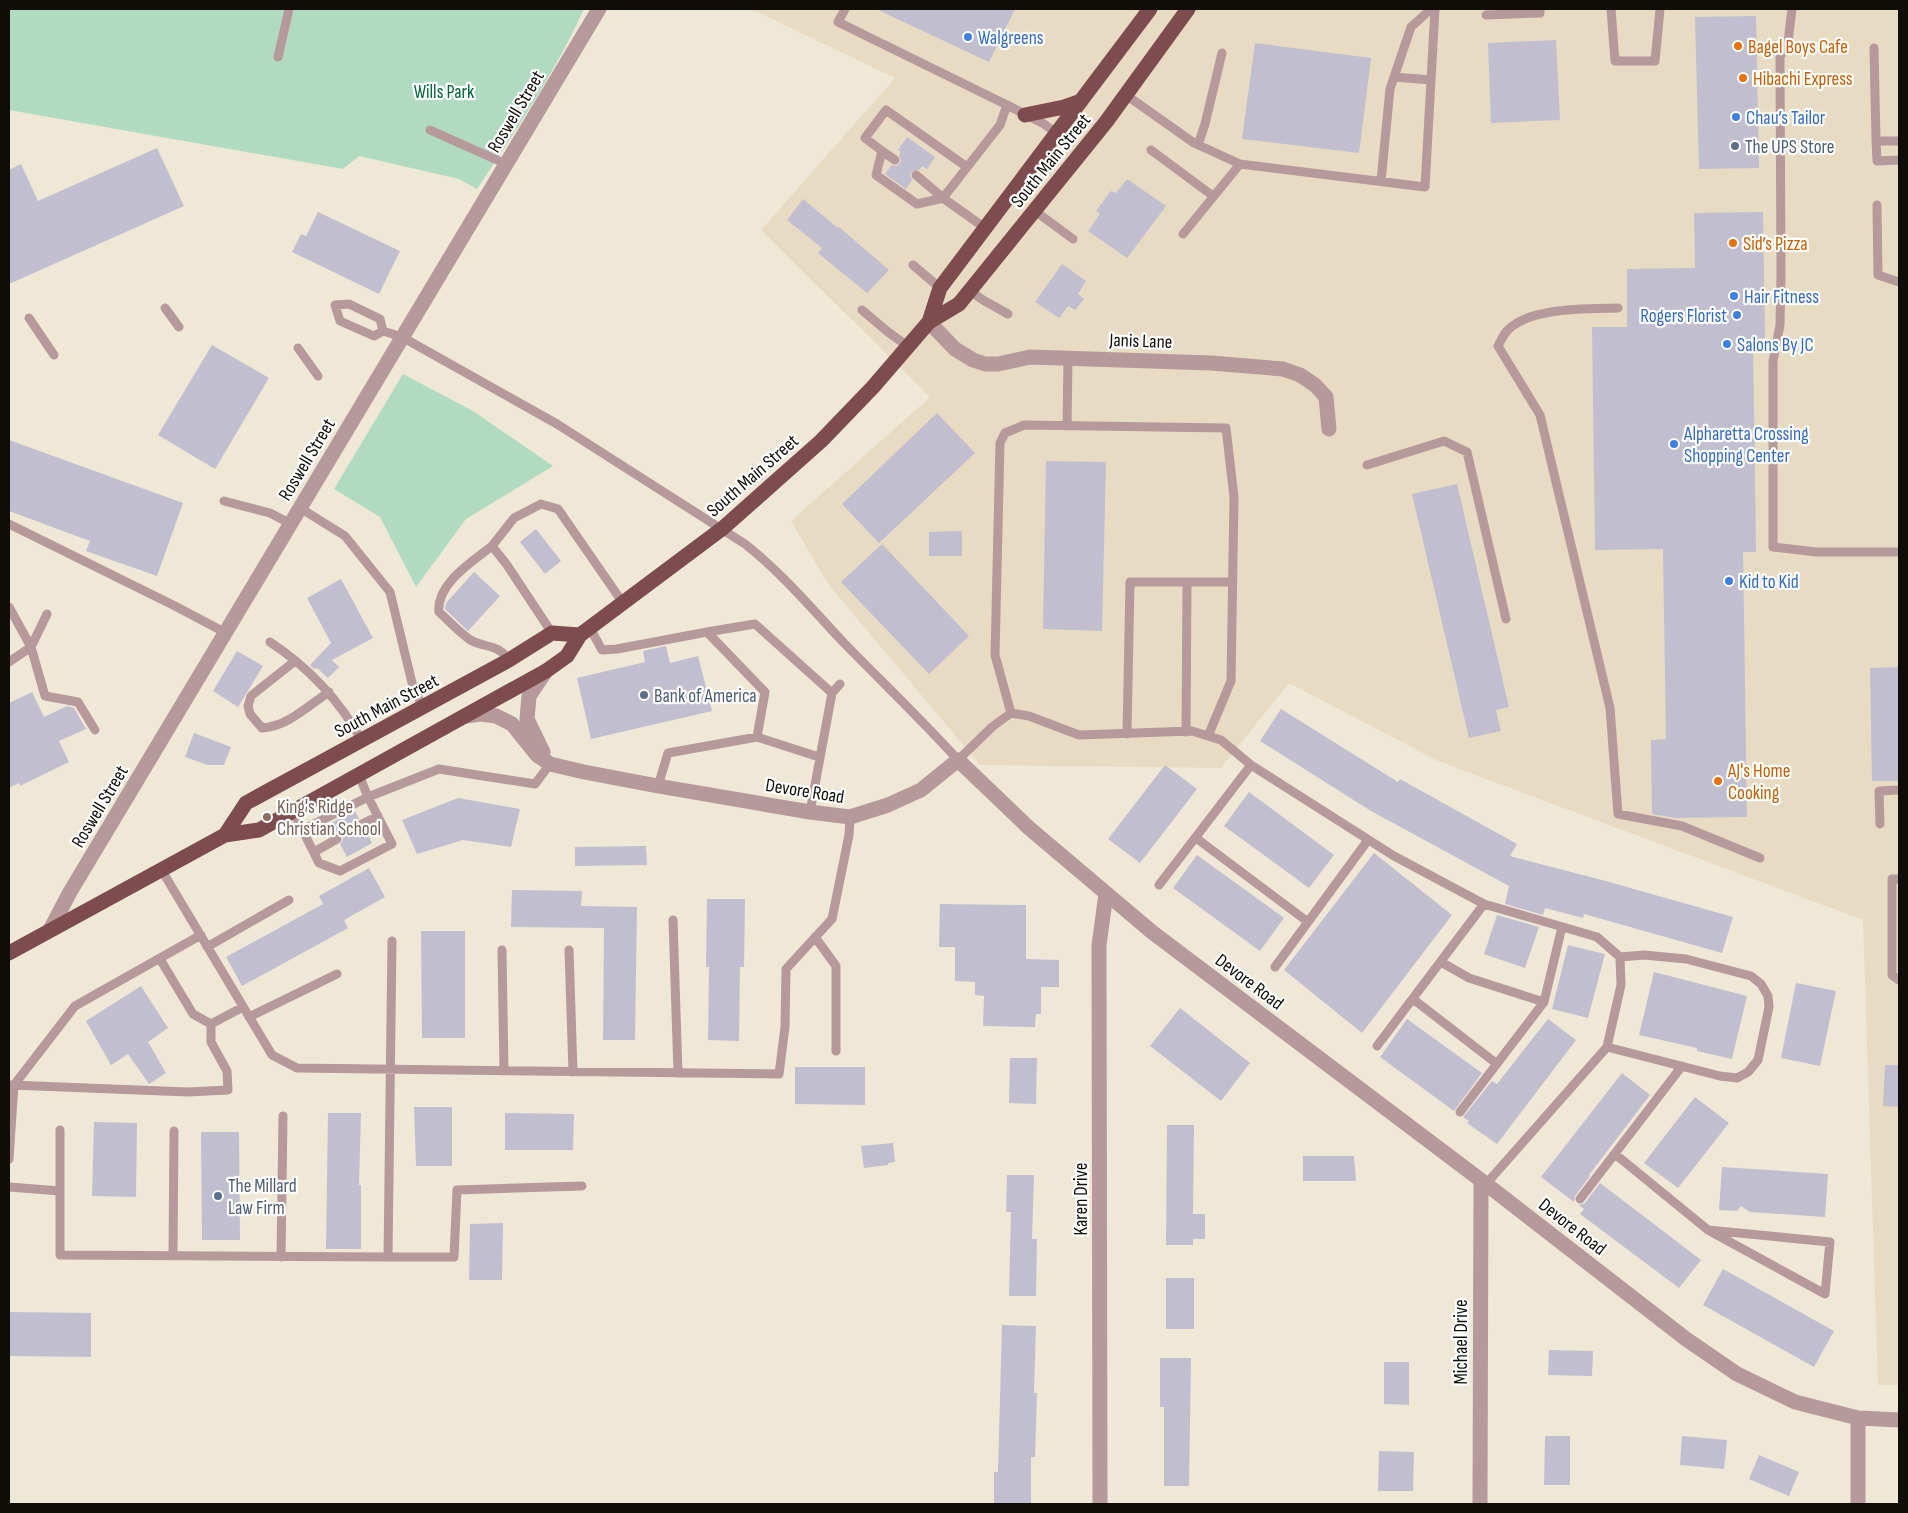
<svg xmlns="http://www.w3.org/2000/svg" width="1908" height="1513" viewBox="0 0 1908 1513" font-family="'Sofia Sans Condensed',sans-serif">
<rect width="100%" height="100%" fill="#f0e8d7"/>
<path fill="#e7dbc4" d="M751 9H1899V1385H1878L1863 920 1438 761 1289 683 1221 768 980 765 828 584 791 521 930 397 761 230 895 78Z"/>
<path fill="#b1dbc0" d="M9 9H584C555 72 516 131 477 189L459 179 359 156 343 169 9 110Z
M403 374 473 411 553 466 466 519 416 587 380 517 334 489Z"/>
<path fill="#c1becf" d="M876 9H1015L989 62Z
M1756 16 1759 168 1699 169 1695 17Z
M1556 40 1560 120 1491 123 1488 43Z
M1255 43 1371 58 1359 153 1242 139Z
M907 137 935 157 927 169 922 166 919 170 912 171 910 174 912 180 906 189 885 174 892 165 897 166 900 163 901 160 899 155 901 152 898 150Z
M157 148 184 206 9 284V170L21 164 38 201Z
M1127 179 1166 206 1127 258 1088 231 1100 214 1096 211 1111 191 1116 193Z
M803 199 838 228 839 227 889 270 867 293 818 253 822 248 787 220Z
M318 212 400 251 379 294 292 252 301 234 306 236Z
M1763 212 1765 338 1753 339 1756 552H1743L1747 817 1675 818 1652 814 1651 740 1666 739 1663 549 1595 550 1592 327H1627V269L1695 268 1694 213Z
M1062 264 1086 281 1078 294 1084 299 1075 310 1068 306 1059 318 1035 302Z
M212 345 269 378 215 469 158 435Z
M937 413 975 453 879 543 842 504Z
M9 440 183 503 157 576 86 551 90 541 9 511Z
M1046 461 1106 462 1102 631 1043 629Z
M1457 484 1509 707 1496 710 1501 731 1469 738 1412 494Z
M536 529 561 561 545 574 520 542Z
M962 531V556H929V532Z
M882 544 969 636 929 674 841 582Z
M474 572 500 596 468 631 445 609 446 603Z
M341 579 373 638 332 660 339 667 328 678 317 668 314 669 310 665 331 643 307 598Z
M666 646 670 663 698 656 712 711 591 739 577 678 645 662 643 651Z
M237 651 263 666 238 707 213 691Z
M1899 667V781H1872L1870 668Z
M32 692 44 717 67 706 74 708 86 729 59 741 69 762 20 786 19 783 9 788V703Z
M1281 709 1398 782 1400 779 1517 844 1510 856 1602 880 1733 917 1722 953 1584 914 1583 918 1545 908 1543 915 1505 904 1509 886 1371 811 1260 741Z
M194 733 231 747 224 765H208L185 757Z
M1165 765 1197 789 1140 863 1108 839Z
M1249 792 1334 855 1309 888 1224 826Z
M458 798 520 809 511 847 463 840 417 854 402 820Z
M355 811 359 819 356 823 357 827 361 830 365 829 372 843 347 857 340 844 343 840V836L340 833H334L329 824Z
M646 846 647 865 575 866V847Z
M1374 853 1452 915 1362 1033 1284 970Z
M1197 855 1284 918 1260 951 1173 888Z
M369 868 385 897 344 920 348 928 242 986 226 957 323 904 319 896Z
M512 890 582 891 581 906 637 907 635 1040H603L604 928 511 927Z
M707 899H745L744 967H740L739 1041 708 1040 709 967H706Z
M940 904 1026 905V959L1059 960V987H1041V1014H1036L1035 1027 983 1026 984 996 975 995V982L955 981V947H939Z
M1497 915 1539 927 1525 968 1484 954Z
M421 931H465V1038H422Z
M1568 945 1605 954 1588 1018 1552 1009Z
M1654 972 1747 996 1732 1059 1697 1051V1048L1639 1035Z
M1796 983 1836 991 1820 1066 1781 1058Z
M141 986 168 1028 148 1042 166 1073 149 1084 128 1054 111 1065 86 1021Z
M1180 1008 1250 1063 1221 1101 1150 1046Z
M1407 1019 1482 1073 1454 1111 1380 1057Z
M1548 1019 1576 1040 1497 1144 1467 1123 1469 1121 1463 1117 1492 1081 1497 1084Z
M1010 1058H1037L1036 1104 1009 1103Z
M1885 1065H1899V1107L1883 1106Z
M795 1067H865V1105L795 1104Z
M1622 1073 1650 1095 1589 1175 1590 1176 1575 1196 1574 1202 1541 1177Z
M1695 1097 1729 1123 1678 1188 1644 1163Z
M414 1107H452V1166H416Z
M328 1113H361L359 1185H361V1249H326Z
M505 1113 574 1114 573 1150H505Z
M94 1122 137 1123 136 1197 92 1196Z
M1167 1125H1194L1193 1214H1205V1239H1193V1245H1166Z
M201 1132H239L240 1240H202Z
M893 1143 895 1162 888 1163V1165L864 1168 861 1146Z
M1303 1156H1354L1356 1181H1303Z
M1722 1167 1828 1174 1825 1217 1750 1212 1741 1206 1737 1211 1719 1210Z
M1007 1175H1034L1032 1239H1037L1036 1296H1009L1011 1212H1006Z
M1600 1183 1701 1260 1679 1288 1580 1214 1584 1209 1579 1205 1585 1203Z
M503 1223 502 1280H469L470 1224Z
M1723 1269 1834 1331 1814 1367 1703 1305Z
M1166 1278H1194V1329H1166Z
M9 1312 91 1313V1357L9 1356Z
M1002 1325 1036 1326 1034 1393H1037L1035 1457H1031V1504H994V1472H998Z
M1549 1350 1593 1351 1592 1376 1548 1375Z
M1160 1358H1191L1189 1486H1164V1407H1160Z
M1384 1362H1409V1405L1384 1404Z
M1545 1436H1570V1485H1544Z
M1682 1436 1727 1440 1724 1469 1680 1465Z
M1379 1451 1414 1452 1413 1491H1378Z
M1759 1455 1799 1472 1789 1496 1749 1479Z"/>
<g fill="none" stroke-linecap="round" stroke-linejoin="round">
<path stroke="#b6999a" stroke-width="9" d="M845 9 838 22 1007 105 1044 124 1056 133
M1611 9 1615 61H1655L1660 9
M1792 9 1788 42 1780 57 1781 276 1780 325 1773 361V547L1816 552H1899
M1486 15 1540 13V9
M1874 48 1876 141H1899
M278 57 289 9
M1394 77 1431 80
M1126 95 1194 143 1240 164
M430 130 506 164
M1876 141 1877 161 1899 160
M1198 145 1205 124 1222 53
M1151 150 1213 196
M882 151 895 160
M916 175 943 198
M1381 181 1390 89 1411 27 1431 9
M943 198 917 204 876 175 882 151 865 138 886 110 967 167
M1877 205 1878 275 1899 282
M1035 211 1073 239
M985 228 943 198 1000 125 1007 105
M1183 234 1240 164 1425 187 1435 9
M913 265 940 288
M970 291 983 300 1008 314
M165 308 179 327
M1618 308C1587 309 1527 307 1506 332 1503 336 1500 342 1498 346L1540 415 1610 708 1618 814 1682 826 1760 858
M862 310 888 332 909 347
M29 318 54 355
M383 331 380 319 349 304 335 305 340 321 374 336 383 331 402 337 557 424 745 544C782 573 812 609 844 643 882 682 922 720 958 760L992 727 1011 713 1029 716 1079 735 1192 731 1221 740 1251 765 1394 856 1484 904 1597 937 1620 957 1621 985 1607 1047 1486 1184
M298 348 318 376
M1067 426 1068 358
M1367 465 1444 441 1467 452 1506 619
M224 501 270 513 291 524
M300 508 345 536 390 592 414 691 424 708
M9 524 175 606 226 633
M492 546 514 518 541 504 558 509 623 603
M9 607 31 647 45 696 78 702 95 730
M590 628 602 650 617 649 707 632 755 624 832 693
M270 642C308 667 340 701 362 741
M509 660C498 643 482 648 469 639 458 631 449 621 439 612 436 584 472 562 492 546L507 565 552 633
M295 661 251 696 248 706 250 714 262 728C287 727 309 705 329 692
M9 662 31 647 47 614
M1011 713 995 655 1000 443 1005 433 1024 425 1226 428 1234 497 1231 681 1208 736
M1186 732 1187 582
M1127 734 1130 582H1232
M757 737 819 757
M658 786 668 753 757 737 765 692 707 632
M293 811 319 863 340 871 392 844 368 797 359 775
M810 812 832 693 840 684
M362 824 378 816
M1880 824 1879 791 1899 790
M302 830 368 797 439 769 535 784 550 764
M1196 838 1308 922
M314 852 337 839
M161 869 272 1055 297 1068 779 1074 785 1027 786 969 832 919 849 835 850 817
M1899 879H1892V975L1899 980
M1159 885 1251 765
M673 920 678 1073
M815 937 836 966V1051
M392 941 388 1257H454L457 1190 582 1186
M207 947 289 900
M502 950 504 1071
M569 950 573 1072
M160 959 193 1014 211 1024
M1441 962 1469 978 1544 1002
M1275 967 1368 840
M1413 999 1497 1064
M249 1017 337 974
M211 1024 243 1007
M1377 1046 1484 904
M1607 1047 1720 1076 1737 1078 1748 1072 1758 1060 1769 1007 1768 996 1761 984 1751 976 1686 959 1644 955 1620 957
M11 1085 188 1092 228 1090 227 1071 211 1042V1024
M1460 1112 1544 1002 1562 927
M60 1130V1255L388 1257
M1615 1154 1708 1230 1830 1242 1825 1294 1708 1230
M9 1159 14 1085 75 1006 201 935
M9 1187 60 1191
M1580 1199 1682 1066
M173 1256 174 1131
M281 1257 283 1116"/>
<path stroke="#b6999a" stroke-width="15" d="M929 322 955 349 973 360 985 364H998L1030 357 1211 363 1283 369 1300 375 1315 385 1326 397 1329 429
M466 716 481 714 496 716 512 724 537 755 550 764 584 772 658 786 810 812 850 817 888 805 921 790 958 760 1029 828 1152 932 1486 1184 1686 1339 1737 1374 1795 1402 1858 1418 1899 1420
M543 752 527 719 529 696 546 671
M1100 1504 1099 945 1106 894
M1480 1504 1481 1181
M1858 1504V1418"/>
<path stroke="#b6999a" stroke-width="15" d="M50 930 70 892 599 9"/>
<path stroke="#7e4b4f" stroke-width="15" d="M1025 115 1064 107 1081 101
M929 322 940 288 1150 9
M225 835 246 803 509 660 552 633 580 635
M9 953 225 835 259 830 546 671 567 656 580 635 723 528 821 441 873 387 929 322 959 304 1106 122 1188 9"/>
</g>
<g fill="#3f7fe0" stroke="#fff" stroke-width="2">
<circle cx="968" cy="37" r="5"/>
<circle cx="1736" cy="117" r="5"/>
<circle cx="1734" cy="296" r="5"/>
<circle cx="1737" cy="315" r="5"/>
<circle cx="1727" cy="344" r="5"/>
<circle cx="1674" cy="444" r="5"/>
<circle cx="1729" cy="581" r="5"/>
</g>
<g fill="#e8710a" stroke="#fff" stroke-width="2">
<circle cx="1738" cy="46" r="5"/>
<circle cx="1743" cy="78" r="5"/>
<circle cx="1733" cy="243" r="5"/>
<circle cx="1718" cy="781" r="5"/>
</g>
<g fill="#5c6f8a" stroke="#fff" stroke-width="2">
<circle cx="1735" cy="146" r="5"/>
<circle cx="644" cy="695" r="5"/>
<circle cx="218" cy="1196" r="5"/>
</g>
<circle fill="#8d6e63" stroke="#fff" stroke-width="2" cx="267" cy="817" r="5"/>
<g text-anchor="middle" stroke-width="4.5" stroke-linejoin="round" paint-order="stroke">
<g font-size="19" fill="#366cbe" stroke="#fff" text-anchor="start">
<text x="978" y="44">Walgreens</text>
<text x="1746" y="124">Chau’s Tailor</text>
<text x="1744" y="303">Hair Fitness</text>
<text x="1727" y="322" text-anchor="end">Rogers Florist</text>
<text x="1737" y="351">Salons By JC</text>
<text x="1684" y="440">Alpharetta Crossing<tspan x="1684" dy="22">Shopping Center</tspan></text>
<text x="1739" y="588">Kid to Kid</text>
</g>
<g font-size="19" fill="#c56008" stroke="#fff" text-anchor="start">
<text x="1748" y="53">Bagel Boys Cafe</text>
<text x="1753" y="85">Hibachi Express</text>
<text x="1743" y="250">Sid’s Pizza</text>
<text x="1728" y="777">AJ's Home<tspan x="1728" dy="22">Cooking</tspan></text>
</g>
<g font-size="19" fill="#00653b" stroke="#fff">
<text x="444" y="98">Wills Park</text>
</g>
<g font-size="19" fill="#100d08" stroke="#fff">
<text transform="translate(515 111) rotate(-59)" y="7">Roswell Street</text>
<text transform="translate(1050 160) rotate(-51)" y="7">South Main Street</text>
<text transform="translate(1141 340) rotate(2)" y="7">Janis Lane</text>
<text transform="translate(306 459) rotate(-59)" y="7">Roswell Street</text>
<text transform="translate(752 475) rotate(-41)" y="7">South Main Street</text>
<text transform="translate(386 705) rotate(-28)" y="7">South Main Street</text>
<text transform="translate(805 790) rotate(9)" y="7">Devore Road</text>
<text transform="translate(99 806) rotate(-59)" y="7">Roswell Street</text>
<text transform="translate(1250 981) rotate(37)" y="7">Devore Road</text>
<text transform="translate(1080 1199) rotate(-90)" y="7">Karen Drive</text>
<text transform="translate(1573 1226) rotate(38)" y="7">Devore Road</text>
<text transform="translate(1460 1342) rotate(-90)" y="7">Michael Drive</text>
</g>
<g font-size="19" fill="#4e5e75" stroke="#fff" text-anchor="start">
<text x="1745" y="153">The UPS Store</text>
<text x="654" y="702">Bank of America</text>
<text x="228" y="1192">The Millard<tspan x="228" dy="22">Law Firm</tspan></text>
</g>
<g font-size="19" fill="#785e54" stroke="#fff" text-anchor="start">
<text x="277" y="813">King's Ridge<tspan x="277" dy="22">Christian School</tspan></text>
</g>
</g>
<rect width="1908" height="1513" fill="none" stroke="#100d08" stroke-width="20"/>
</svg>
